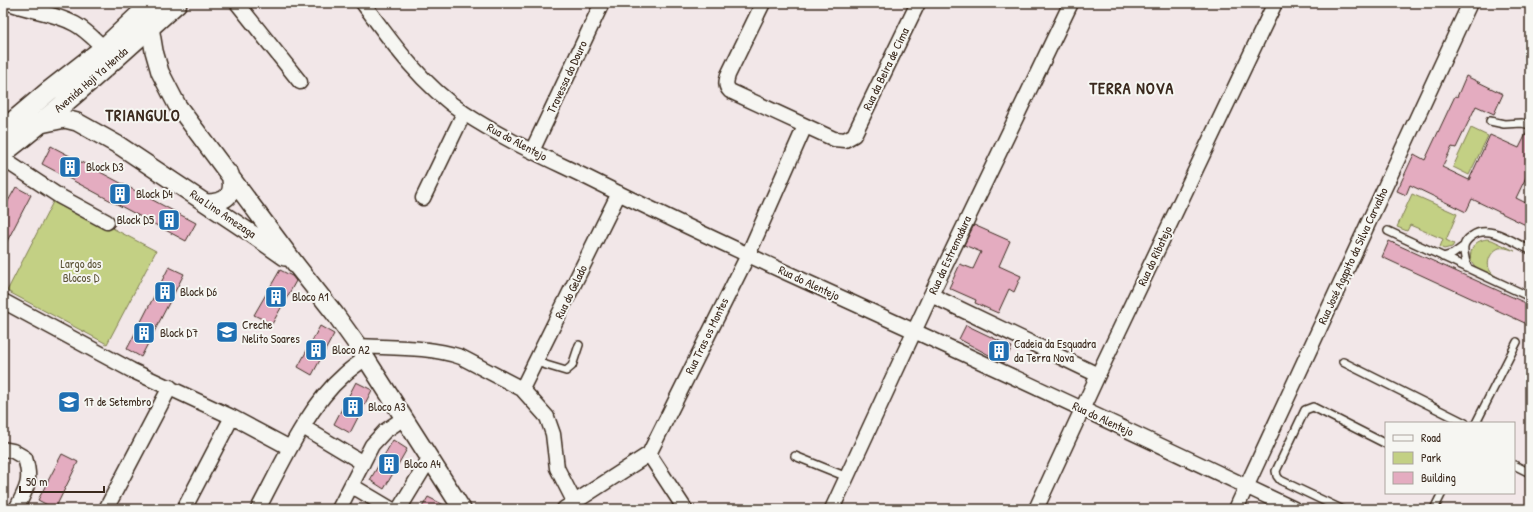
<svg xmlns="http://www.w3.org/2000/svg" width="1533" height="512" viewBox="0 0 1533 512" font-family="'Patrick Hand',sans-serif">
<rect width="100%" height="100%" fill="#f2e7e8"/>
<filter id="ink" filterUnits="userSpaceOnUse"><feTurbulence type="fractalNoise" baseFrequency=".025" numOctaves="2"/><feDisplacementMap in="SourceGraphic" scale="8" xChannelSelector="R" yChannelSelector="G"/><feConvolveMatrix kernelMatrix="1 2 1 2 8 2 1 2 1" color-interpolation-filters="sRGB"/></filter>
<g filter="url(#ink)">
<path fill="#c3d084" stroke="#7f7d51" d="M1471 128 1488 136 1469 175 1453 167Z
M1412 194 1457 214 1446 240 1454 244 1452 247 1444 249 1440 247 1443 239 1410 225 1407 231 1397 227Z
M55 198 156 251 107 344 7 291Z
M1487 239 1492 240 1515 251C1509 249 1505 247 1499 248 1489 252 1484 267 1493 274 1495 276 1499 278 1501 279 1489 274 1464 268 1472 249 1474 243 1480 240 1487 239Z"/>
<path fill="#e4acc0" stroke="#3b2a1e" d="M1466 76 1503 94 1494 114 1476 106 1456 148 1452 147 1442 167 1469 180 1490 135 1519 148 1528 130H1530V169L1516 198 1530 205V227L1472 199 1466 212 1410 185 1406 195 1397 191 1414 154 1425 160 1455 96 1457 97Z
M51 146 196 223 186 241 42 164Z
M16 187 31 195 3 249V210Z
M974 225 1010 241 999 266 1021 276 1014 292 1009 289 998 313 975 303 976 300 949 288 960 264 973 269 981 252 964 245Z
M1389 241 1530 305V318L1527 324 1382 257Z
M169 267 184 274 141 357 127 349Z
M280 270 292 276 296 281 272 324 254 315Z
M966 325 1012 347 1004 363 959 339Z
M320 326 334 334 312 375 298 367Z
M356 382 372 390 350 433 334 424Z
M393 440 407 449 384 489 370 480Z
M62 454 78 462 55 509 38 500Z
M428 497 450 508V509H421Z"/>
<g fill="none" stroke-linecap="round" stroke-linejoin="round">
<g stroke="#3b2a1e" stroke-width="10">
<path id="service" d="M1490 121 1504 124 1522 123 1530 125
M1388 231 1530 297
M1443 257 1453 254 1464 246
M1467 268C1466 261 1463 253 1464 246 1465 242 1469 238 1472 236 1489 223 1514 243 1530 250
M536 362 566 371 572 366 579 345
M1343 362 1465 423
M1476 423 1517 342
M795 456 847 477
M1514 465 1530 473
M1341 509 1280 480 1277 476 1276 471 1305 410 1313 407 1386 444
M1434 509 1442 493"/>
</g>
<g stroke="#3b2a1e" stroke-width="17">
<path id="minor" d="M9 3C30 11 55 13 75 24 86 30 95 40 104 48
M237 3 300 82
M363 3C392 43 422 85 464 113 503 139 547 158 588 178 654 211 720 242 787 273 957 350 1126 429 1294 509
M763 3 728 75C726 82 725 86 730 91L834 139 845 140 854 135 918 3
M532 151 602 3
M3 159 59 196 107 222
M423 198 464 113
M931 295 1098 375
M3 301 131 370 232 417 290 448
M358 346C392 348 428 346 461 357L522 389 547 417 553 434 557 468 578 509
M522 389 619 193
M303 427 363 463
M3 449 13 451 25 458C32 481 27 488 16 509
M649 454 685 509
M351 487 359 490 391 509
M106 509 170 387
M184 509 232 417
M258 509C281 466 307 407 344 375 350 369 359 363 366 358
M339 509 372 445 385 431 404 418
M399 509 430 458
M564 509 649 454 748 255 805 126
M832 509 931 295 1071 3
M1036 509 1098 375 1275 3
M1236 509 1470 3"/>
</g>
<g stroke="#3b2a1e" stroke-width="20">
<path id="tertiary" d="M150 27 154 51 160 72 177 105 297 266 335 314 358 346 462 509
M41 124 65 119 77 122 120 146 252 234 285 257
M206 203C227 202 235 196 230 174"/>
</g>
<g stroke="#3b2a1e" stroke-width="22">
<path id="secondary" d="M3 130 49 91 104 48 152 3
M3 153C64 106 120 54 177 3"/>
</g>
<use href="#service" stroke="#f6f6f2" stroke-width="7"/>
<use href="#minor" stroke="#f6f6f2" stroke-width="14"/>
<use href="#tertiary" stroke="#f6f6f2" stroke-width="17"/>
<use href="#secondary" stroke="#f6f6f2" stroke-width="19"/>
</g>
</g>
<defs>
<g id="building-square" transform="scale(1.15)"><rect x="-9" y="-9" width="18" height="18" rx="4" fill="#1f6fb2" stroke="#f6f6f2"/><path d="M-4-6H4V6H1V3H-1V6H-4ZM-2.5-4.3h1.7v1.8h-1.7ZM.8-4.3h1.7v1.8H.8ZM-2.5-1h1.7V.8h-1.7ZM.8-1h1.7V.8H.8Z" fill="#fff"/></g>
<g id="school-square" transform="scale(1.15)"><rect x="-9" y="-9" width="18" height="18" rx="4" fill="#1f6fb2" stroke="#f6f6f2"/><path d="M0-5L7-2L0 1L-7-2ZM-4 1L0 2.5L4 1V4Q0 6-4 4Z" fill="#fff"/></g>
<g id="university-square" transform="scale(1.15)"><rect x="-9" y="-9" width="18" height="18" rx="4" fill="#1f6fb2" stroke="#f6f6f2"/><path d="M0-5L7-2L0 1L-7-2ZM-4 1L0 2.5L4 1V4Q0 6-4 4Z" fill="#fff"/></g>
</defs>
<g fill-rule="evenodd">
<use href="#building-square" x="70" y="167"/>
<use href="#building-square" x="120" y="194"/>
<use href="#building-square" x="169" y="220"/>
<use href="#building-square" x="165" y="292"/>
<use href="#building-square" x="276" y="297"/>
<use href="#school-square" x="227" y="332"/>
<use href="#building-square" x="144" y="333"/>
<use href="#building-square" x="316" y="350"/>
<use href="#building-square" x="999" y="351"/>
<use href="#university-square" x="69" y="402"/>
<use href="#building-square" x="353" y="407"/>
<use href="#building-square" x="389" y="464"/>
</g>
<g text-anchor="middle" stroke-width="4" stroke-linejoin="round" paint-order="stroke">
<g font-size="12" fill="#3b2a1e" stroke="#f6f6f2">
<text transform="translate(886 69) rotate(-64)" y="4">Rua da Beira de Cima</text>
<text transform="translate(567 77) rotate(-65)" y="4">Travessa do Douro</text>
<text transform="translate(91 80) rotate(-41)" y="4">Avenida Hoji Ya Henda</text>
<text transform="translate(517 142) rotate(28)" y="4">Rua do Alentejo</text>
<text transform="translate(223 214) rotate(34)" y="4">Rua Lino Amezaga</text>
<text transform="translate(950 255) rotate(-65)" y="4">Rua da Estremadura</text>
<text transform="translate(1155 256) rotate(-65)" y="4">Rua do Ribatejo</text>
<text transform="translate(1353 256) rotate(-65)" y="4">Rua José Agapito da Silva Carvalho</text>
<text transform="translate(809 283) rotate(25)" y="4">Rua do Alentejo</text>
<text transform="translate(571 292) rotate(-64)" y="4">Rua do Gelado</text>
<text transform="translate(707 336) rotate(-64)" y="4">Rua Tras os Montes</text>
<text transform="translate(1103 419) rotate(25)" y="4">Rua do Alentejo</text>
</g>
<g font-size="12" fill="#3b2a1e" stroke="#f6f6f2" text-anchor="start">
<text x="86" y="171">Block D3</text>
<text x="136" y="198">Block D4</text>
<text x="154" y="224" text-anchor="end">Block D5</text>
<text x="180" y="296">Block D6</text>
<text x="292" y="301">Bloco A1</text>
<text x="242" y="329">Creche<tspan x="242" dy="14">Nelito Soares</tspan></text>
<text x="160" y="337">Block D7</text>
<text x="1014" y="348">Cadeia da Esquadra<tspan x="1014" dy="14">da Terra Nova</tspan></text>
<text x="332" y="354">Bloco A2</text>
<text x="84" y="406">17 de Setembro</text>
<text x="368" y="411">Bloco A3</text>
<text x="404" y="468">Bloco A4</text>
</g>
<g font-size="12" fill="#5d5438" stroke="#f6f6f2">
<text x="81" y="268">Largo dos<tspan x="81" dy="14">Blocos D</tspan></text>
</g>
<g font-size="16" font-weight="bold" letter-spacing="1" fill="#3b2a1e" stroke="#f6f6f2">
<text x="1132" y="94">TERRA NOVA</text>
<text x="143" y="121">TRIANGULO</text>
</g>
</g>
<rect width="1533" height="512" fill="none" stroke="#f6f6f2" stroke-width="16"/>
<rect x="8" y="8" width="1517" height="496" fill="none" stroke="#3b2a1e" stroke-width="1.5" filter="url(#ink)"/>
<rect x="1385" y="422" width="130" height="72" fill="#f6f6f2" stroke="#aba49d"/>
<rect x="1393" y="435" width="20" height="6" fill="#f6f6f2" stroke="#aba49d"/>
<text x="1421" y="442" font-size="12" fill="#3b2a1e">Road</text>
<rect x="1393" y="452" width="20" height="12" fill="#c3d084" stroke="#aba49d"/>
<text x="1421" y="462" font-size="12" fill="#3b2a1e">Park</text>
<rect x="1393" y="472" width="20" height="12" fill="#e4acc0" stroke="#aba49d"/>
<text x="1421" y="482" font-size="12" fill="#3b2a1e">Building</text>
<path d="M20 486v6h84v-6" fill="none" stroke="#3b2a1e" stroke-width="2"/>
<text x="26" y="486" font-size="12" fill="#3b2a1e" stroke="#f6f6f2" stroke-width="3" paint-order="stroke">50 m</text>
</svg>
